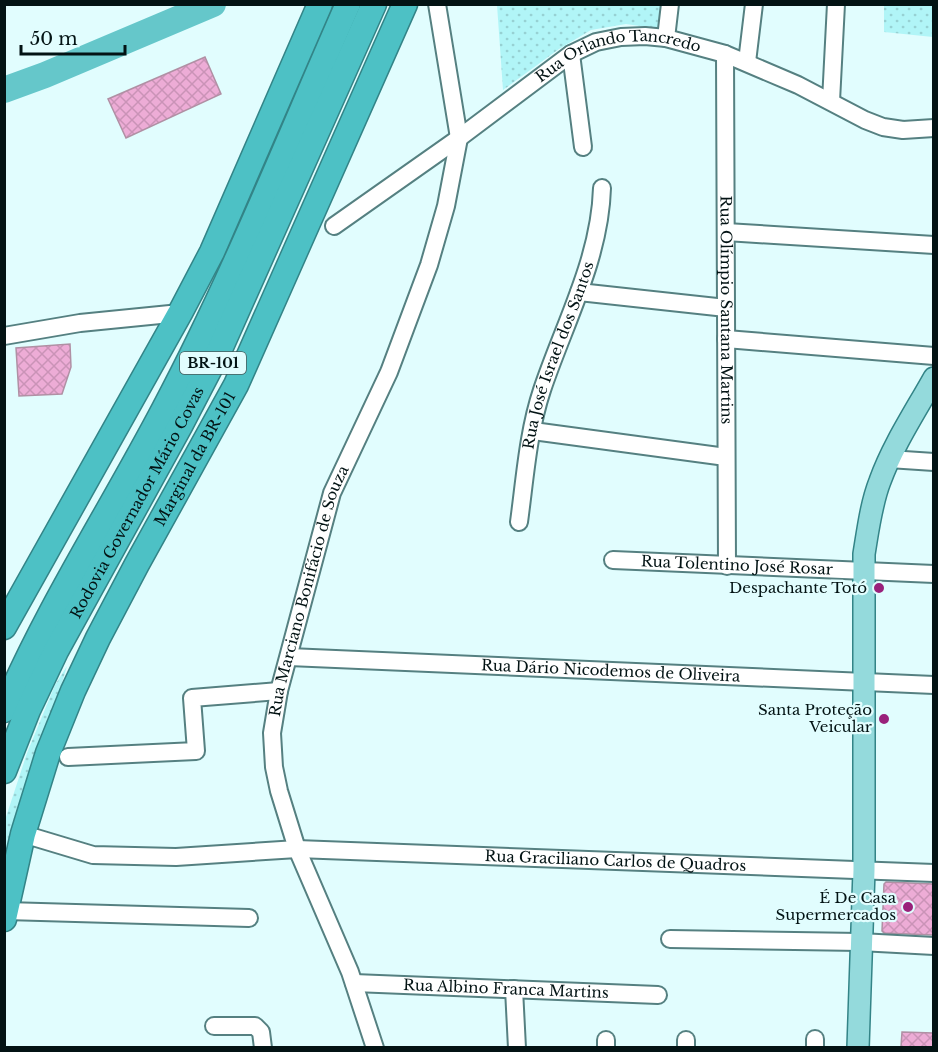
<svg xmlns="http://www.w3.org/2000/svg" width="938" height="1052" viewBox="0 0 938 1052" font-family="'Libre Baskerville',serif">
<defs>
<pattern id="grass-dots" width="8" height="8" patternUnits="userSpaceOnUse" patternTransform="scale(1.5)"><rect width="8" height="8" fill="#b1f5f7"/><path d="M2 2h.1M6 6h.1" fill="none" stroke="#97d1d3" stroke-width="1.8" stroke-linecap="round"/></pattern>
<pattern id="building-cross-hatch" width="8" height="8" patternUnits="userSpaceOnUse" patternTransform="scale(1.5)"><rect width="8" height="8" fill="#edacd6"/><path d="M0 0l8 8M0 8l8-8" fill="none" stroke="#ca93b7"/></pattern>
</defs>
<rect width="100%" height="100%" fill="#e1fdfe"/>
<path fill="url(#grass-dots)" d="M497 5H662L660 29 626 24 591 30 559 49 503 90Z
M884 5H933V37L884 32Z
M67 666 5 877V820L27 753 55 685Z"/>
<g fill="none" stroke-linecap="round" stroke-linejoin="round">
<path stroke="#65c7ca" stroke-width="26" d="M4 90 45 75 213 4"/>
</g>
<path fill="url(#building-cross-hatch)" stroke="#b090a4" stroke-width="1.5" d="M205 57 221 94 126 138 108 99Z
M70 344 71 367 62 394 19 396 16 348Z
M886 882 933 884V935L884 933 882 931 884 884Z
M902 1032 933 1033V1047H901Z"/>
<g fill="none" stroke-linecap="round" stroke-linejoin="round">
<g stroke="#558081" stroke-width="20">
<g id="minor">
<path d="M666 38 670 4"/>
<path d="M571 54 583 147"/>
<path id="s1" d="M725 54 727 566"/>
<path d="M747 62 754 4"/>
<path d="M831 101 836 4"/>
<path id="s2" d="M334 226 459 138 571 54 596 42 621 37 645 36 666 38 725 54 798 85 865 120 883 127 903 130 934 128"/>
<path d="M726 232 934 245"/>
<path d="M579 292 726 308"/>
<path d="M4 336 80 323 180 313"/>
<path d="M726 339 934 356"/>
<path d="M533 431 726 457"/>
<path d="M889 459 934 462"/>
<path id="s3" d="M519 522C525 478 528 432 542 390 564 324 600 259 602 188"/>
<path id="s4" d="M613 560 934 574"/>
<path id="s5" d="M289 657 934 685"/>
<path d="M68 757 196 751 192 698 279 691"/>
<path id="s6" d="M23 834 93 855 176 857 297 849 934 873"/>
<path d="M6 911 249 918"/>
<path d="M670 939 860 942 934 946"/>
<path id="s7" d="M354 983 658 995"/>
<path d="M514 989 517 1048"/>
<path d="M214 1026H255L261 1032 263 1048"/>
<path d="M606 1040V1048"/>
<path id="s8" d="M375 1048 350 972 297 849 279 791 274 767 272 733 279 691 332 493 389 372 429 265 446 206 459 138 437 4"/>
<path d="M686 1048V1040"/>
<path d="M815 1048V1039"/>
</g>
</g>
<g stroke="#338487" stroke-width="24">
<path id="major" d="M858 1048 864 870V554C868 530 871 504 880 481 893 445 915 412 934 378"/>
</g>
<g stroke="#338487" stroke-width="27">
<g id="highway">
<path d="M4 627 180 313 212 252 320 4"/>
<path d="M4 710C49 605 111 510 164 409 233 279 288 140 348 4"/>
<path id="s9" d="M4 771 28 710 56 651 180 426 220 349 374 4"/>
<path id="s10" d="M4 919 23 834 48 753 73 691 98 638 137 564 236 385 405 4"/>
</g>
</g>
<use href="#minor" stroke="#fff" stroke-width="16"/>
<use href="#major" stroke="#94dadc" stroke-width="21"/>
<use href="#highway" stroke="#4dc1c5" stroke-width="24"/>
</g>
<g fill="#99217b" stroke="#e1fdfe" stroke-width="2">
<circle cx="879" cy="588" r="6"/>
<circle cx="884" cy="719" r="6"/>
<circle cx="908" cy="907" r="6"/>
</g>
<g text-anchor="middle" stroke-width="4.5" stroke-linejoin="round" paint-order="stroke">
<rect fill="#e1fdfe" stroke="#46595a" stroke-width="1.5" x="180" y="352" width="66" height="22" rx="4.5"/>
<g font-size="14" font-weight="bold" fill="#031314">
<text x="213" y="368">BR-101</text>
</g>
<g font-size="15" fill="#031314" stroke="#e1fdfe">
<text dy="5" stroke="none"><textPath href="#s2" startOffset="339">Rua Orlando Tancredo</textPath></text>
<text dy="5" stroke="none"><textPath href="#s1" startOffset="256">Rua Olímpio Santana Martins</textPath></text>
<text dy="5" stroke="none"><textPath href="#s3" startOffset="172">Rua José Israel dos Santos</textPath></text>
<text dy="5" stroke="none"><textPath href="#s10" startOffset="501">Marginal da BR-101</textPath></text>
<text dy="5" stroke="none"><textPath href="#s9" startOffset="300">Rodovia Governador Mário Covas</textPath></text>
<text dy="5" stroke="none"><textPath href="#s4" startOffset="124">Rua Tolentino José Rosar</textPath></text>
<text dy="5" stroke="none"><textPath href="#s8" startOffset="480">Rua Marciano Bonifácio de Souza</textPath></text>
<text dy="5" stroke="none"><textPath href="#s5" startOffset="322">Rua Dário Nicodemos de Oliveira</textPath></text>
<text dy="5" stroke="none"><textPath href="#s6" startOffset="596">Rua Graciliano Carlos de Quadros</textPath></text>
<text dy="5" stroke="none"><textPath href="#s7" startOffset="152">Rua Albino Franca Martins</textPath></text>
</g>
<g font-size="15" fill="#031314" stroke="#e1fdfe" text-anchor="end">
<text x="867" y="593">Despachante Totó</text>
<text x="872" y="715">Santa Proteção<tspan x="872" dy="17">Veicular</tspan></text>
<text x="896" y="903">É De Casa<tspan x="896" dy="17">Supermercados</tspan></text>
</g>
</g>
<rect width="938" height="1052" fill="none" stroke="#031314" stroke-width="12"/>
<path d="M21 45v9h104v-9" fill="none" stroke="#031314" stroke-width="3"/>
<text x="30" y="45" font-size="18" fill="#031314" stroke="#e1fdfe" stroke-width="4.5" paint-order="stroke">50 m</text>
</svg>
